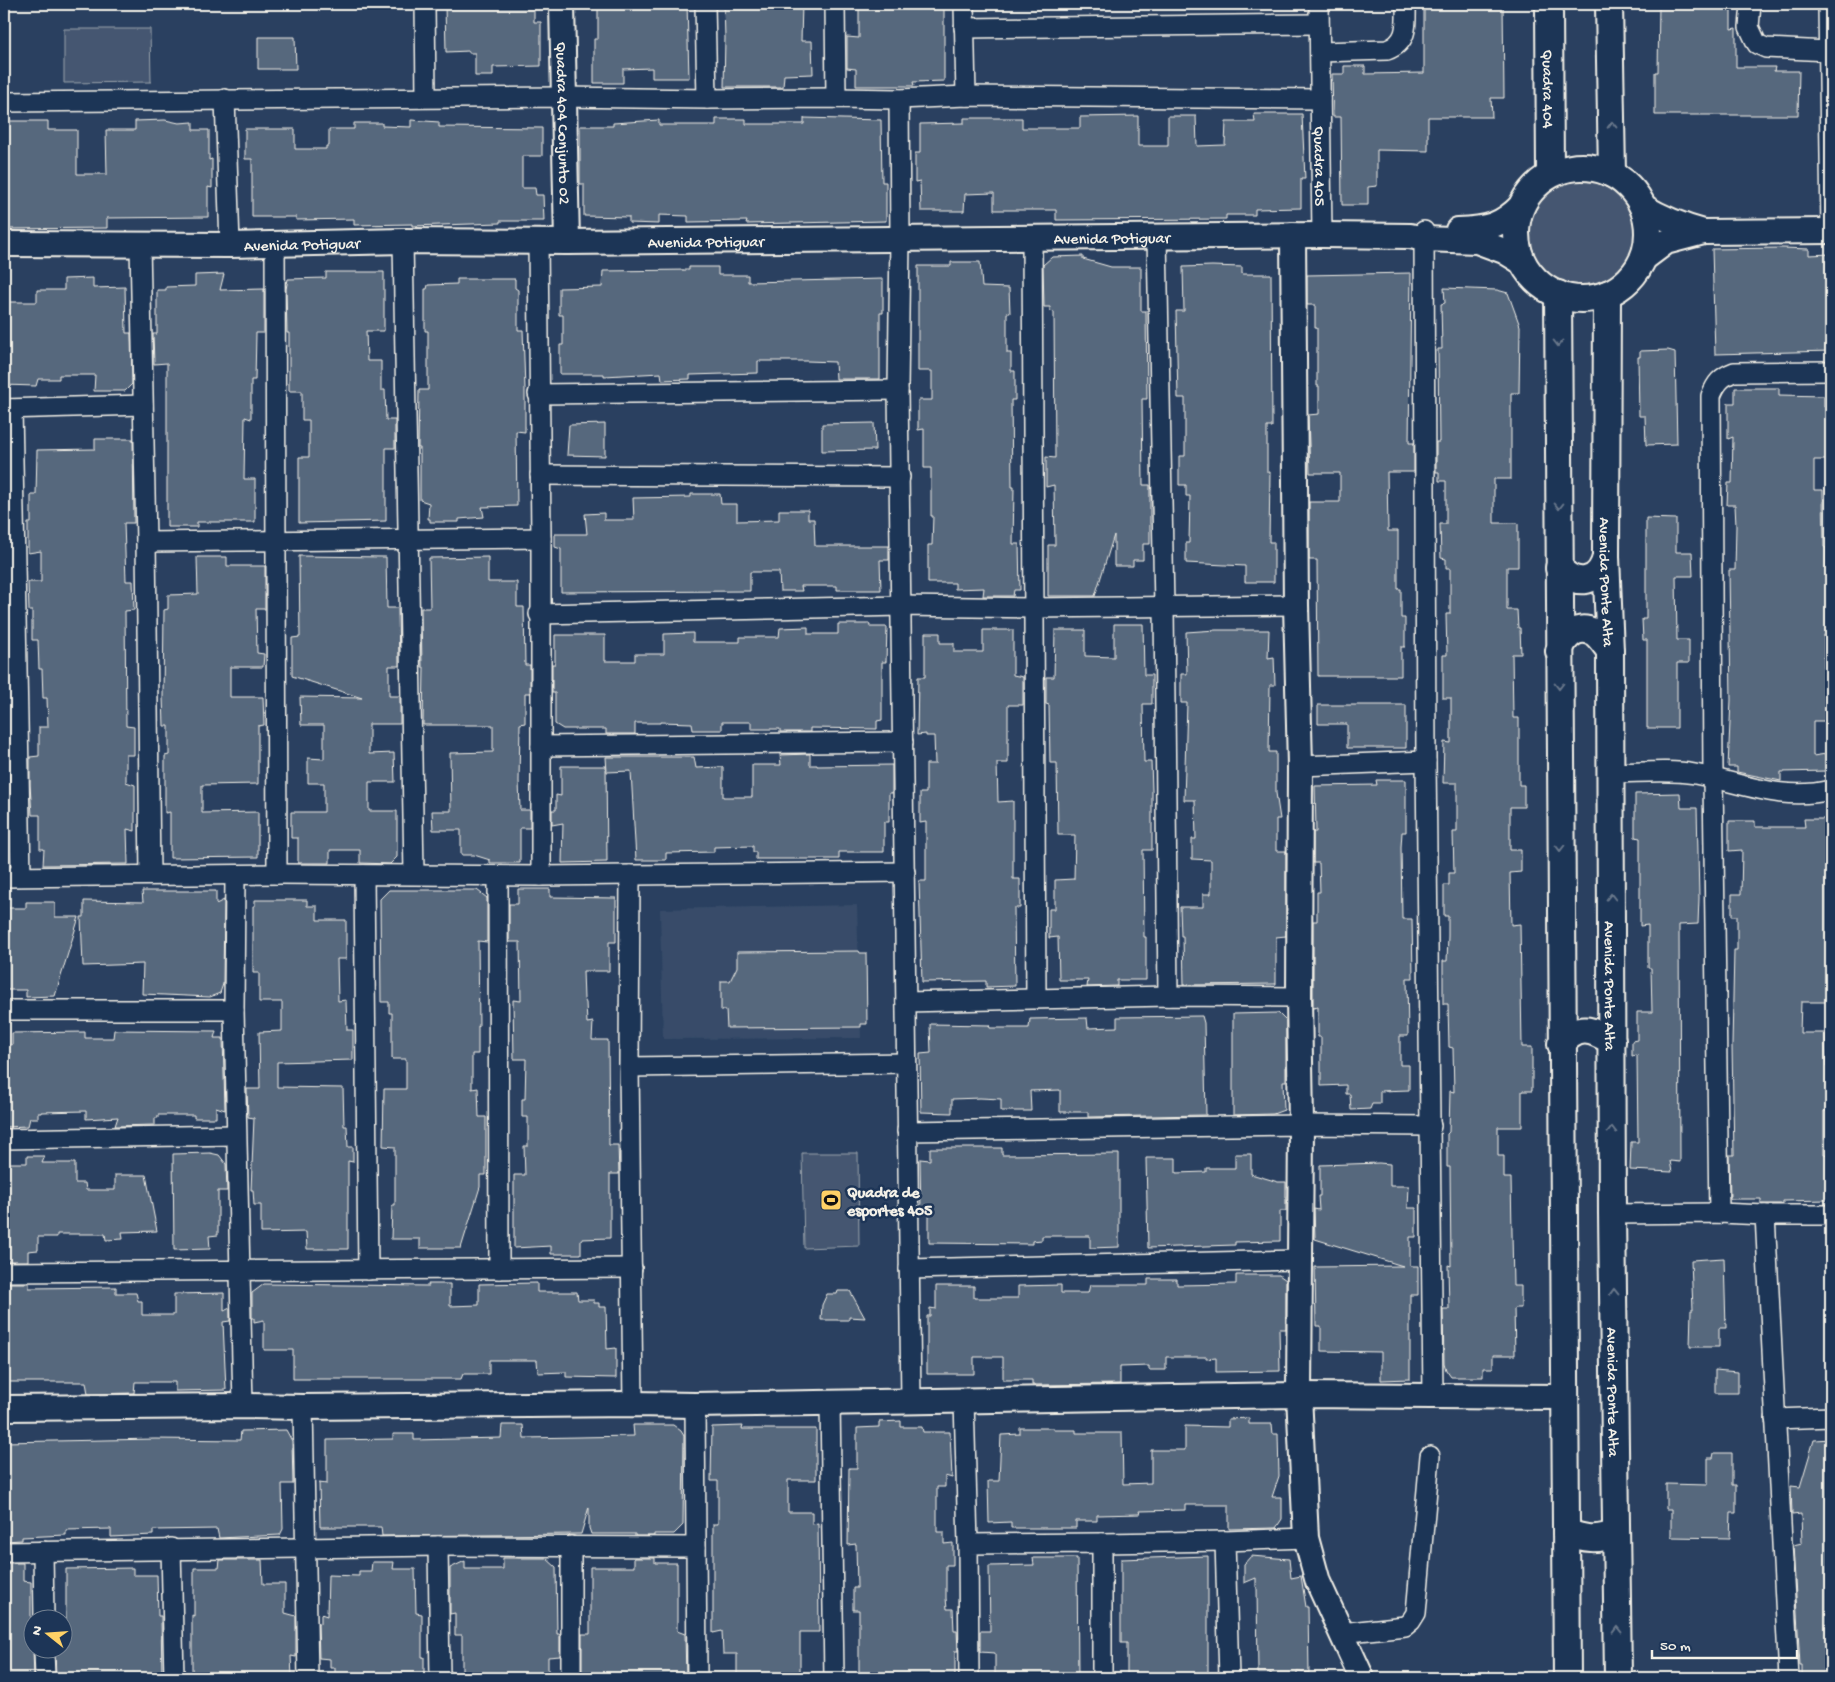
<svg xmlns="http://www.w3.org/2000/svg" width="1835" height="1682" viewBox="0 0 1835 1682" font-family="'Gochi Hand',sans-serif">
<rect width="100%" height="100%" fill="#2a4060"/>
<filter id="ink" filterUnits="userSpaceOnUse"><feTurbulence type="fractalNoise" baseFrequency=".02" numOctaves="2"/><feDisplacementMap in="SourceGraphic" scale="10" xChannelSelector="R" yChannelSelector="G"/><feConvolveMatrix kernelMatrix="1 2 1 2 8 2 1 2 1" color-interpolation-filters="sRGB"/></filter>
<g filter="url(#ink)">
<path fill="#374c69" d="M857 905 861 1038 663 1039 660 909Z"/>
<path fill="#445771" stroke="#9ca4ac" d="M64 29H150L151 82 64 83Z
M1522 234a59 59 0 1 1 118 0a59 59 0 1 1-118 0Z
M802 1153H858L859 1246 804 1248Z"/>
<path fill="#56677d" stroke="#f4f1e8" d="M445 4H534V22H541V66L493 67V76H475V53H469V51L446 52Z
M598 4H687L689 78H652V68L623 69V83H594V39H598Z
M724 4H802L801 41H812L813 74 784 75 783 87H724L725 38Z
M859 4H944V81L913 82 914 86H856V69L847 68V37L859 38Z
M1424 4H1503L1504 98H1491L1492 117H1428V151L1377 150V186L1368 187V205H1342L1341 117H1333L1332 74H1344V66H1365V74L1424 73Z
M1659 4H1731V29L1736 28V67H1775L1774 71H1799L1798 115H1655V72H1658Z
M258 37H295L296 69H258Z
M1254 114H1302L1305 179H1301V208L1255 209V215H1226V219L1056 220V210H994V193L965 194 964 211H921L920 181 915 182V153H920V124L964 123V118H1022V128H1080V117L1138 116V146H1168V116H1196L1197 146 1225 145 1226 122H1255Z
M804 118 881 120 882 182H886V221L746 224 747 221 688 222V216L659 215V224L629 223V217L584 216V184H580V126H613V123L659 120V125H716V119H746V124H804Z
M165 120 179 123 193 122V130H209V160L212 159V188L208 187V217L107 218V228L4 229V121H48V130H77V174H107L106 130H135V121Z
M411 120 439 122V127L542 128V156H522V188H535L536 195H543L544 221H500V223L412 226V224L354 225V219L296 220V217H252V159H245V129H295V149H326V146H329V129H354V123H382V126L411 127Z
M1783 248 1809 249V255L1831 254V351L1715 354 1712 249Z
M1083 256V259L1111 267H1141V311H1146L1147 399H1142L1143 485H1150V544H1143V560H1133V566H1114V535L1095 596H1048V545H1055L1054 485 1046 487V457L1055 458 1054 312 1050 311V307H1044L1043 265 1052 257Z
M951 262H980L982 287 1009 288 1010 313H1007V353H1011V371H1015V400H1011L1012 487H1014L1013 544H1019L1020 590H1014L1013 596H983L984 588 955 589V583H928V545H932L933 516H931V468H924V429L918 430V400H932V371H918V266H951Z
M1212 266 1242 267V274H1271L1272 427H1267V472H1270L1269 542H1274V582H1245V566L1186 563V543H1189L1190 496H1186V485H1179V456H1185V398H1178L1176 311H1184L1183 267Z
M689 267H718V275H748V282L883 279V313H880V379H836L835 362 807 361H758V373L690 375V379L662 380 661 373 604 376V374H560V345H563V315H559V288L602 287 603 271 689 270Z
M326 272H384V331H366L367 361H381V390H385L386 420H395V448H386V521L299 523V457H309V420H302V391H289V333H287L286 289 288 279 326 278Z
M1411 273 1409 443H1414V472H1387L1388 531H1398V589H1401V618H1405V647H1401V676H1318L1317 560H1309V502H1340V473H1310L1308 415 1319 414V386H1317V328H1315V305H1307V275Z
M224 274 220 290 264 289V333H256L255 380H251V419L245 417 244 479H255V522H197V527H167V363L154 364 153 334H157V290H166V287L195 286V275Z
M93 278V288L125 287 126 333H131L132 384 125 391H94L95 375H59V379H38L36 386 4 385V302H37V290H64V279Z
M457 279H515V288L518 290V330H523L525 389V432L516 431 517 506 482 507 484 517 459 519V522H430V519H428L429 503 420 500V448H418L419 390H428V331H425V289H427L428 285 457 284Z
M1444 288 1497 290 1508 293 1520 326 1519 393H1511V479H1494V523H1518V567H1507V610H1517L1518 628H1520L1521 654H1512L1513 718H1519V785H1524V807H1510V850H1521V872L1510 873 1511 925 1520 924 1522 1047H1532V1091H1522V1127H1498V1156H1504V1178H1511L1513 1286H1521V1308H1514L1515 1355H1493V1368H1483V1377H1451L1446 1370 1444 1363 1443 1309H1449L1448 1265 1451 1266 1450 1167H1447V1134L1449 1132 1450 1091 1454 1092 1453 1048 1449 1047 1448 1004H1443V961H1447L1448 936V916H1444V885H1449V873H1454L1453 832H1457V783H1443L1444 742 1451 743V698H1443V655H1447L1446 614H1450V568H1446V559L1441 558 1440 524H1446V481H1439V472H1436V442H1439L1438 349H1442L1441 304 1445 303Z
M1668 350 1675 352 1677 444 1646 445 1645 416H1639L1638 357H1640V351Z
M1735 388H1779V395L1824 396V407H1830L1827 460H1814V490H1823L1824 547 1826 548V568L1831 567V634L1824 635V678L1831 677V699L1825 700 1826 721H1813V756L1826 754V771L1781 772V781L1737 772V767H1728L1731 700 1729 570H1735L1736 526 1735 505H1727L1728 483H1732L1733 437 1728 439V403H1735Z
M874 423 875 450 822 451V424Z
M605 424V456L567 455 569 425Z
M95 439H133L134 523H124L126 581H133L134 610 125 611 126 726 134 727V755H126V782L135 785V831L127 829 128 864 43 865 44 849H40V815H32L30 785V757L39 756V727H48L47 698H43L42 669H39L38 640H32V611H29L28 582H41V551L28 553V523H31V495H36L37 450 95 449Z
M691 494H720L721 504H737V521L779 520V510H808V519H814L815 546H889V560H880L881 590H837V586H801L802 591H780L779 572H750V591L561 592V549L555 547V534H587L585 514 604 513V520H634L633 498 691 497Z
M1646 518 1676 519V552H1692L1693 576H1676L1677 640H1689V663H1677V728H1647V640H1643L1642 619H1646Z
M299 556 386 557 387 608H398L399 666H389V696H400V724H369V754L394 753 395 782H369V811H397V857L390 864 360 863V850H330V863H298V838H291V812H324V783H308V758L324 759V725H301L300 697 362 698 292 676V638L300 637Z
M197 557H227V566H265V609H256L257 653 264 654 263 667H230V697H263L264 725 258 726V784L202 785V813L258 812V857L170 858V812L165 813V756L169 755V726H164L163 697 164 610 168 609V595L198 594Z
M488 557V582H517V607H524L525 665H530V693H525V723L520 724 519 781 520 810H530V828H520V863H490V860L474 855H461V830H433L432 811H451L450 753 493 752V725H423L424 667H422L421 608H430L429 558Z
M838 624H870V627H887L886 662H882V720L877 721V729L810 728V732H780V729H751V722H722V730H693L692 723 660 722V723H635V734H606V729H563L555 724V693H552V664H555V635H605V661H635V654H664V634L693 633V642H740V637H779L780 628 808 627V634H838Z
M1114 624H1143L1144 675H1152V704H1143L1144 762H1151L1152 791V850H1143L1144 937H1146V980H1117V986L1087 987 1088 980H1059L1058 937 1049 938V909H1055V880L1074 879 1075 835H1058L1057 763H1050L1049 705 1046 704V677H1054L1055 630H1085V656L1114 657Z
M983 630H1013V675L1023 677V705H1008V763H997L998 802 1013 801V879H1020V908H1014L1015 986 986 987V981L922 982 919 881H926V822L920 823V793H926V764H935L934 736H926V734L917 735 918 677H925V633H940V643H954V652H983Z
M1216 630H1269L1268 658 1274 657 1275 685H1270L1269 752H1276V793L1280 819H1276V851H1286V936L1276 937V984L1184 985 1183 936H1181L1180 907H1203V894H1211V860L1192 859V839H1196L1195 800H1184L1187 703H1181V674H1187L1186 632Z
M1318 705H1406V748H1347V724H1318Z
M810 754V765H817V766L892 765V793H889V822H884V852H839V859H756V852H753V846L714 847V852L666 853V860H636L631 771 607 772 606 757H694L696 768 723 767V797H752V765H781L780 755Z
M561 766H606L607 862 562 863 563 823 552 825V810H556V795L561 796Z
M1376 780H1406V832H1402L1401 847 1402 919H1412L1413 978H1407L1408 1036H1400V1065H1409V1090L1380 1091V1104H1372L1370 1109 1351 1110 1350 1094H1346V1085L1321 1086V1037H1318V1007L1313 1008V921H1317V892H1320L1319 863H1313V832H1316L1315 786 1377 785Z
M1680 793 1681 808H1697L1699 898 1698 924 1679 925 1680 1162 1670 1161 1672 1172 1630 1170 1631 1142H1638L1637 1055 1632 1056V1041L1637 1040V1012H1652L1651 968H1648V925L1640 926V838L1635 837V794Z
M1804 819H1825V850H1831V937H1827V1002H1801L1800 1033H1825L1826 1067H1831V1111H1824V1154L1831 1155V1175H1828V1200L1783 1201V1204H1761V1199H1730L1729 1155H1734L1732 1046 1734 950H1737V916H1732V894H1741L1742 850 1729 851V821H1755V827H1805Z
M518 889H550V897L616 898V942H609V971H583L584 999 586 1003 587 1023 593 1022 592 1040H608L609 1145H618L619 1174H610V1238L581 1239V1254H551V1246L514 1248V1175H525L524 1146H528V1117H522V1099H525L526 1059H514L513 1000 521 1001 520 942H509V904H518Z
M389 890H477L487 898V942L478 941 479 1027 478 1026V1054H472V1089L478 1088 479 1117H486V1175H480V1187L461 1248H420V1239H391L392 1205H395V1147L383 1146 384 1089H406V1059H392V1013H389V1002H381L380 899Z
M142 891H216V904L224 900 223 984 220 993 210 997 142 994 143 964 83 966 81 917H84V901L143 902Z
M255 900H307V906H317V920H346V959H337L338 1001 346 1000 347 1030H353V1060L277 1062V1087L343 1088 344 1126H347L348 1147H353V1162L348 1161V1249H307L306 1232 261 1233V1205H254L253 1190H251L254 1118 248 1117 247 1089H260L259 1032 282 1031V1002H259V973H253V906H255Z
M26 902H55V917H79L55 996 26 997V990H4V908H26Z
M859 951 860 953H866L867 1024H861V1027L727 1028 726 1010H721V981H730L737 967V952Z
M1278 1013 1286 1021V1081H1283L1284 1110 1273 1114 1233 1115V1014Z
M1202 1016 1204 1023 1206 1115 1088 1117V1112H1060V1090L1030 1091 1031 1111H1001V1099L980 1098 952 1099V1113L921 1112 920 1054 931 1053 930 1024 989 1025 990 1028H1029L1030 1019 1087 1018 1088 1028 1117 1027V1017Z
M114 1030 216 1031 214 1038H223L225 1110 216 1107V1118H194V1115H158V1118H155V1125L115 1126 118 1117 86 1119V1111L41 1112V1113H38V1118H30L28 1126 4 1127V1045H12V1033L85 1032V1038H113Z
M930 1148H1002V1155L1119 1154V1247L1090 1248V1236H1042V1240L1032 1241V1244L929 1243V1214H921L920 1159 930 1160Z
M210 1153 219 1155 226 1164 227 1191H218V1235L209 1236 210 1249 174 1250 173 1154Z
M1235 1154H1251V1174L1278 1182H1286V1211H1280V1241L1235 1242V1245L1148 1248 1146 1158H1176V1173L1206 1172V1168H1235Z
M27 1156H45L42 1163H75V1183H85L86 1190H115V1175H146L157 1231 122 1232 123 1239 106 1240 105 1234H57V1237H38V1250L28 1251V1261H4V1163H27Z
M1379 1163 1390 1164V1186H1409L1408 1208H1416V1237H1410V1266H1418V1295H1410V1379L1381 1380V1352L1321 1351V1326H1316L1315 1267 1403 1266 1315 1239 1314 1209 1319 1210 1318 1196H1320V1165Z
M1724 1258 1726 1328H1719V1347H1690L1691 1310H1693L1691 1260Z
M1236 1275H1279L1286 1280V1329H1279L1280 1371 1216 1372V1358L1207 1359V1357H1166V1370H1149V1366L1120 1367V1384L1032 1385V1380H1003V1357H974V1374H927V1316H930V1308L936 1309V1286H974V1298H1018V1286L1061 1285V1293H1088L1090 1285H1148V1279H1177V1285L1236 1284Z
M4 1283H29V1288L116 1287V1293H136L138 1301H142V1315H174V1294L224 1293V1311L230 1308V1321L223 1322 226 1390 175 1391V1382H135L134 1393 88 1394 86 1382H4Z
M537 1283V1292H577L578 1300H594V1303H599V1307H606L607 1349 616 1348V1378L566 1377V1372L538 1373 537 1360H489V1374H463L461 1379H293V1350H264V1320L254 1322V1318H252V1293L264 1284 429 1286 428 1284H450V1306L479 1305V1284Z
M838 1291H850L865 1318 849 1317V1320H821L822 1305 827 1294H837Z
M1715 1370 1738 1372V1393H1715Z
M1249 1418V1424H1272L1273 1434H1278L1279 1476 1272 1497H1282V1519L1276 1528 1229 1529V1505H1185V1510L1139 1511 1140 1514 1097 1515V1521H1076V1528H1011V1522L989 1523 988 1481H999L1001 1435 1020 1434V1428H1054V1430H1076V1433H1122L1123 1484 1151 1483V1450H1185V1426L1228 1427V1419Z
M901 1421V1427H922L923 1432H950L952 1478 945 1476V1487H937V1532H944V1544L953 1543V1565H946V1598L947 1609H953L954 1631H957L958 1651H955V1678H859V1610H853V1588H857L856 1544 848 1545 849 1468H857V1428L879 1427V1422Z
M502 1425H523L524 1438 634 1436 633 1425H673L681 1431 684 1436 683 1525 674 1534H654V1536H635V1534H591L589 1528V1507L581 1534 382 1536 381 1527H320L319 1483 327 1484V1440L393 1439V1434H414V1440L501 1438Z
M743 1426 742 1429H816V1480H788V1512H812V1524L818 1523 819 1632H800V1678H749V1676H737V1654H723L722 1631 713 1633V1524H718V1481H711L712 1427Z
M286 1430 292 1441 293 1484H282L283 1529 280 1535 219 1538 217 1529 153 1530V1535L111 1537V1529L66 1530V1535L22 1537V1540L4 1541V1442L155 1439 240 1440 241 1431Z
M1831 1439V1678H1815V1676H1802V1665H1800L1793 1545 1802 1543 1801 1514 1792 1515 1791 1486 1800 1487 1814 1440Z
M1714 1453H1732V1485H1736V1513H1731L1730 1538 1671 1537V1509H1666V1484L1708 1485V1458H1713Z
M1208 1556V1678H1127V1643H1121V1559Z
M1251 1556 1289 1559 1291 1578 1301 1576 1306 1607H1308L1309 1673 1297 1672V1678H1271V1673H1258L1257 1587H1256V1578L1244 1583V1564Z
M503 1558H546L556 1567 557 1634H560V1656L548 1657V1678H462V1635H455V1613L450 1614V1568L465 1561V1569H503Z
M634 1558H655V1563H677V1631L685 1634 686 1678H582V1634H590V1567H634Z
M1033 1558H1077L1078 1678H1000V1674H995V1653L980 1652V1631H990L989 1566 1034 1565Z
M220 1560H262L263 1584H285V1613L296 1616V1657L291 1656 292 1678H192V1615L194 1616V1568H219Z
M372 1562H394L393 1569H415L416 1613 422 1614V1657H424V1678H335V1668H330V1659L319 1658 318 1623H321V1614L327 1616 328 1575 359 1576V1571H371Z
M4 1563H23V1581L31 1582V1650H33L34 1678H4Z
M133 1568V1575H157L158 1616H161L162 1678H56L55 1650H62V1639H66V1569Z"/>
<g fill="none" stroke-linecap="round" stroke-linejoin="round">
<g stroke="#f4f1e8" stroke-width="22">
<g id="minor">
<path d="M425 4 426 97"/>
<path d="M705 4 707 99"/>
<path d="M835 4 836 98"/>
<path d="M964 4 966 96"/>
<path id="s1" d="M1319 4 1322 235"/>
<path d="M1751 4 1749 27 1757 44 1766 48 1828 51"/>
<path d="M1828 4 1831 231"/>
<path d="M964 28 1319 24"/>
<path d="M1320 52 1387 50C1409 42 1406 23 1406 4"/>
<path d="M225 99 230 245"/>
<path d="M899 99 900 238 898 390 911 1401"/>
<path d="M4 102 563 97 707 99 836 98 899 99 966 96 1320 99"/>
<path d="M1424 231 1426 761 1433 1396"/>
<path d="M1157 236 1164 607 1168 996"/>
<path d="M1032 238 1036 998"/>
<path d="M403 241 414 874"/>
<path d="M538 241 541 538V876"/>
<path d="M140 244 146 542 150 875"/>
<path d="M275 244 277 874"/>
<path d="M538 394 898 390"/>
<path d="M4 409 143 405"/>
<path d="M12 409 21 876"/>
<path d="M540 475 900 477"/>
<path d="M146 542 541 538"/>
<path d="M539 614 902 606 1033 608 1296 605"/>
<path d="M541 746 903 742"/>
<path d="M1300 766 1426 761"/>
<path d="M1611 773C1638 773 1668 769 1695 774 1743 783 1781 802 1831 790"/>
<path d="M235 875 234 1010 243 1406"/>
<path d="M364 875 368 1270"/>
<path d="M630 875 629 1067 633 1404"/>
<path d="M498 876 499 1269"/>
<path d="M4 877 277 874 541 876 905 872"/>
<path d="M906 1002 1168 996 1299 997"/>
<path d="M4 1010H234"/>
<path d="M629 1067 906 1063"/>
<path d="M907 1131 1301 1125 1431 1126"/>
<path d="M4 1139 236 1135"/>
<path d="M1719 1213 1713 779 1711 396C1716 383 1721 377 1734 372L1831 371"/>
<path d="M1612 1214 1719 1213 1765 1215 1789 1678"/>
<path d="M1765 1215H1831"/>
<path d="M909 1269 1300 1260"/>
<path d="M4 1272 632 1268"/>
<path d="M964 1400 968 1544"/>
<path d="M830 1402 834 1678"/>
<path d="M695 1405 697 1678"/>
<path d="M303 1407 308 1678"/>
<path d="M1775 1419 1831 1417"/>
<path d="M1102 1543 1225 1541"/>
<path d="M438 1546 440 1678"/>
<path d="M571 1546V1678"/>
<path d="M171 1548 174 1678"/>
<path d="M43 1551 44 1620"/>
<path d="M4 1552 438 1546 696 1547"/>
<path d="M1341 1633 1405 1626 1411 1621 1416 1613 1430 1456"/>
<path d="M44 1650 45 1678"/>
<path d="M969 1678 968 1544 1102 1543V1678"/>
<path d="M1229 1678 1225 1541 1306 1538"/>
</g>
</g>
<g stroke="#f4f1e8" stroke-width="28">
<g id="tertiary">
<path id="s2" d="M562 4 567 242"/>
<path d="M1642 206C1662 218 1681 226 1704 232"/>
<path d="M1458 230C1488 229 1501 226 1522 205"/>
<path d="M1293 235 1296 605 1300 766 1299 997 1301 1125 1299 1395 1306 1538 1318 1582 1362 1678"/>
<path id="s3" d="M4 244 230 245 403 241 567 242 1322 235 1410 236 1425 239 1477 241 1504 251 1522 262"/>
<path d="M1642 260 1666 242 1704 232 1831 231"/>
<path d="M4 1408 243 1406 303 1407 633 1404 695 1405 1299 1395 1565 1397"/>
</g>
</g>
<g stroke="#f4f1e8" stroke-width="30">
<g id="secondary">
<path id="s4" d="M1549 4 1550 174"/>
<path d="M1609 4 1612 174"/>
<circle cx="1582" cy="233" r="66"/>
<path d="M1558 294 1567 1678"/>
<path id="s5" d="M1607 294 1606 557 1610 651 1612 1214 1618 1678"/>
<path d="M1559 568C1576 588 1600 583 1606 557"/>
<path d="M1559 651C1564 637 1577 624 1593 632 1600 636 1605 645 1610 651"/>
<path d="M1561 1044C1579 1024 1591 1029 1612 1041"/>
<path d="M1566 1532C1584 1539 1598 1541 1616 1533"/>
</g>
</g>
<use href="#minor" stroke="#1d3557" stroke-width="19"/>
<use href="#tertiary" stroke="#1d3557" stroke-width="24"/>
<use href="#secondary" stroke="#1d3557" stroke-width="26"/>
</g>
<defs><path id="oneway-chevron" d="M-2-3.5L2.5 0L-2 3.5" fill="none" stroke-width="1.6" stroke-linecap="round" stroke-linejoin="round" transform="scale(1.25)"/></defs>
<g stroke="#68778a">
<use href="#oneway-chevron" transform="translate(1612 125) rotate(-91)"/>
<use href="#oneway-chevron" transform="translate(1558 343) rotate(90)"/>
<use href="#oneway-chevron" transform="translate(1559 506) rotate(90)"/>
<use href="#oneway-chevron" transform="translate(1559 686) rotate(90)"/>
<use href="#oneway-chevron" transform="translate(1560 848) rotate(90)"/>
<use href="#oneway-chevron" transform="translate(1611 897) rotate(-90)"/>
<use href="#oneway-chevron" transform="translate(1612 1130) rotate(-90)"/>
<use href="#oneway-chevron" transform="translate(1614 1292) rotate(-91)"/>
<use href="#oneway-chevron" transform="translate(1617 1630) rotate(-91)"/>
</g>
</g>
<defs>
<g id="stadium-square" transform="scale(1.125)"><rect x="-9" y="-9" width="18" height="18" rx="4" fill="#ffd166" stroke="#1d3557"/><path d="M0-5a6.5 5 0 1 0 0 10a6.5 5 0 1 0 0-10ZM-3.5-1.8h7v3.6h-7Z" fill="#111"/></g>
</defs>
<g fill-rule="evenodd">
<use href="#stadium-square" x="831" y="1200"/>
</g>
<g text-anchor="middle" stroke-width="5" stroke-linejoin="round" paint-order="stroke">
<g font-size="16" fill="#f4f1e8" stroke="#1d3557">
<text dy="6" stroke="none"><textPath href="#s4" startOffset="85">Quadra 404</textPath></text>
<text dy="6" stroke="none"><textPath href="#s2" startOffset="119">Quadra 404 Conjunto 02</textPath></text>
<text dy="6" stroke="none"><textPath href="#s1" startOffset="162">Quadra 405</textPath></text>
<text dy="6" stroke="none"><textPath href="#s3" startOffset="1108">Avenida Potiguar</textPath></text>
<text dy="6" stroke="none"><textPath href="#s3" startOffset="702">Avenida Potiguar</textPath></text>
<text dy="6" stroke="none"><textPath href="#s3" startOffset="298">Avenida Potiguar</textPath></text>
<text dy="6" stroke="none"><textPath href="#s5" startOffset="288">Avenida Ponte Alta</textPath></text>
<text dy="6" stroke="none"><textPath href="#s5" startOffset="692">Avenida Ponte Alta</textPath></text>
<text dy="6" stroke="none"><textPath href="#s5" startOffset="1098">Avenida Ponte Alta</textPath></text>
</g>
<g font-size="16" font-weight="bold" fill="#f4f1e8" stroke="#1d3557" text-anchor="start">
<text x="847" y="1197">Quadra de<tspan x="847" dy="18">esportes 405</tspan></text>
</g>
</g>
<rect width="1835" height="1682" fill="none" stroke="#1d3557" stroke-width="20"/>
<rect x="10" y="10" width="1815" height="1662" fill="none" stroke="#f4f1e8" stroke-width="2" filter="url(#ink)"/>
<g transform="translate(48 1634) rotate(287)"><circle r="24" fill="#1d3557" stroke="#738091"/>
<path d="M0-4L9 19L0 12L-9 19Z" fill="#ffd166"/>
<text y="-8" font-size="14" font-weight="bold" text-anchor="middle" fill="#f4f1e8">N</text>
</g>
<path d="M1652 1650v8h145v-8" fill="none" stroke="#f4f1e8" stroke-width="2.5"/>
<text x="1660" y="1650" font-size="15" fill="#f4f1e8" stroke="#1d3557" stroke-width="4" paint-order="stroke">50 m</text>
</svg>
